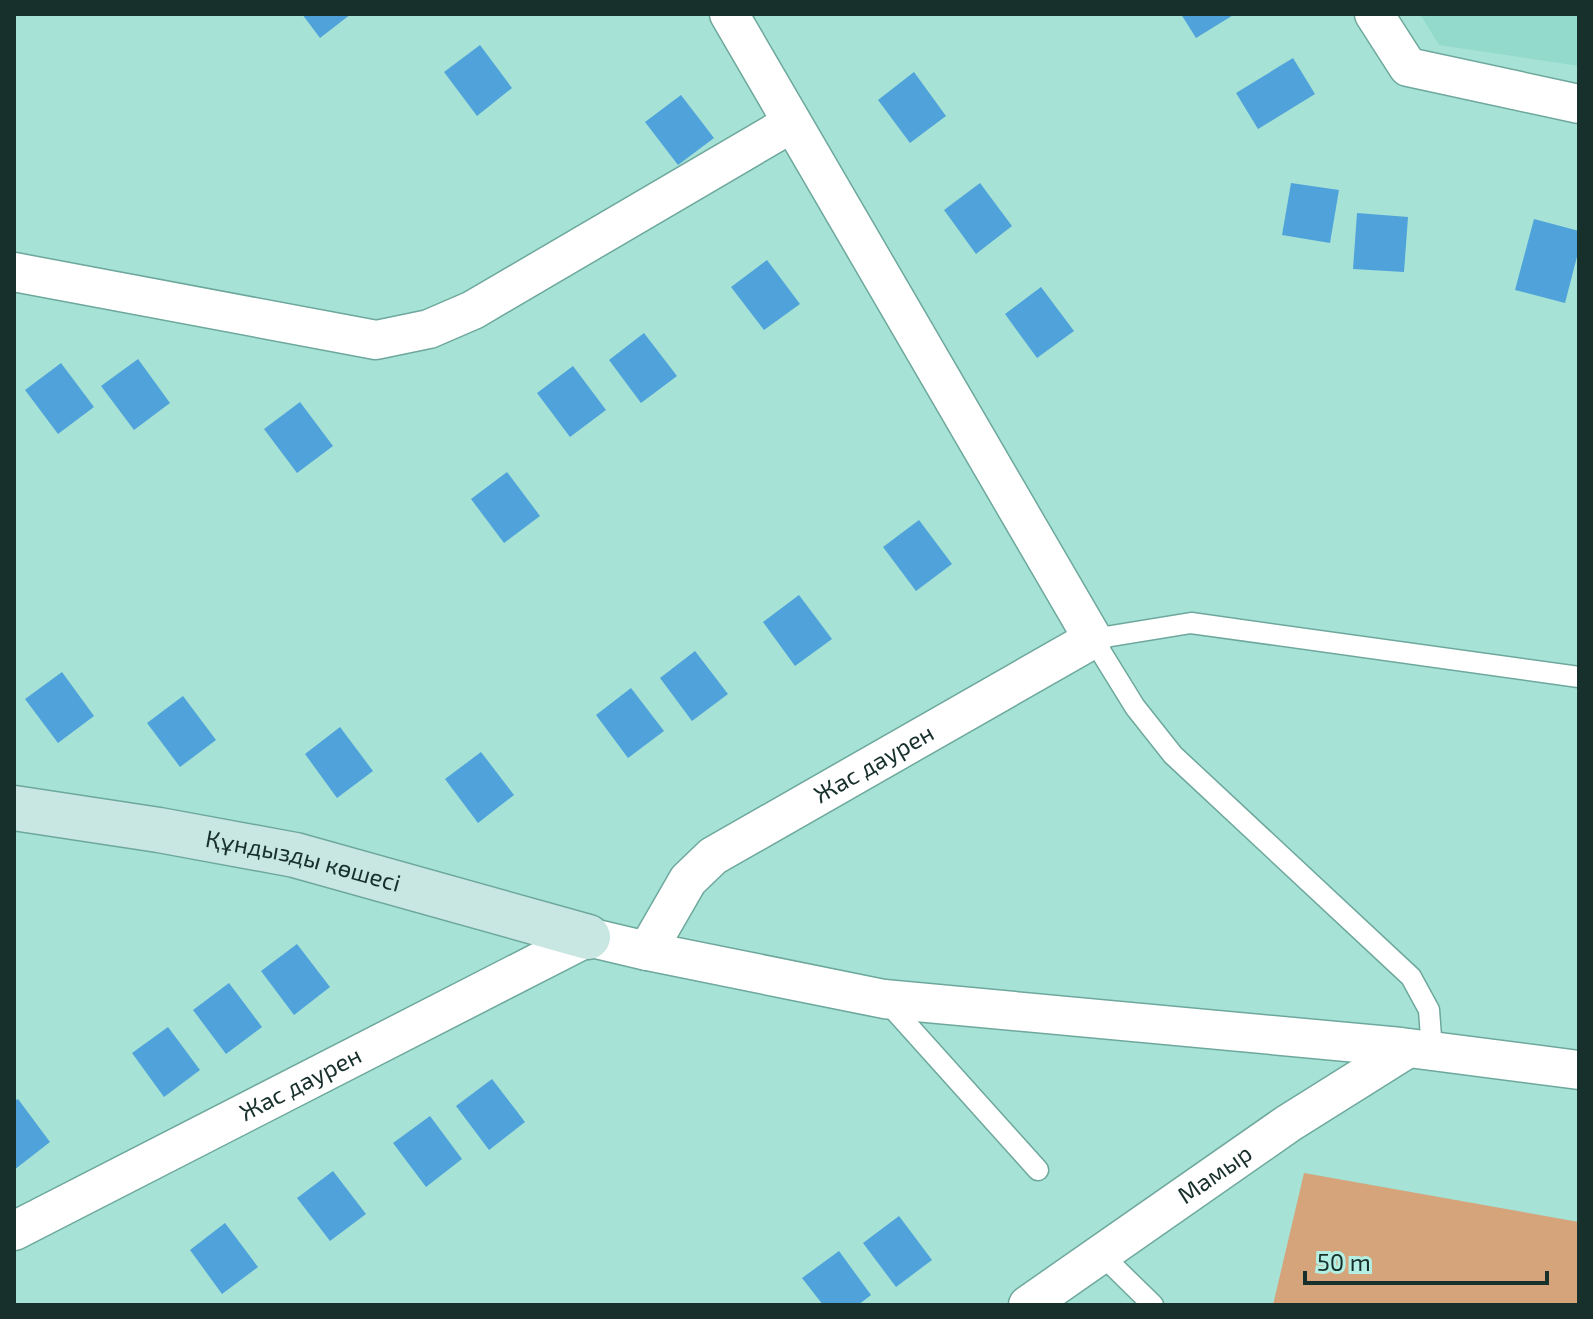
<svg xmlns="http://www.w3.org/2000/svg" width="1593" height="1319" viewBox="0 0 1593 1319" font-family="'Exo 2',sans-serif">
<rect width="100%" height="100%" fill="#a6e2d6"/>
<path fill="#93dacc" d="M1420 14H1579V66L1439 45Z"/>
<path fill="#d5a47b" d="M1304 1173 1579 1222V1305H1273Z"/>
<path fill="#50a3da" d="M302 14H351L320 38Z
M1181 14H1235L1196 38Z
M480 45 512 88 477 116 444 72Z
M1293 58 1315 94 1258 129 1236 93Z
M914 72 946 116 910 143 878 100Z
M681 95 714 138 678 165 645 122Z
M980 183 1012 226 976 254 944 210Z
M1291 183 1339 190 1330 243 1282 235Z
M1357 213 1408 217 1404 272 1353 269Z
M1534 219 1579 231V249L1565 303 1515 290Z
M767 260 800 304 764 330 731 287Z
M1041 287 1074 331 1037 358 1005 314Z
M644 333 677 376 641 403 609 360Z
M138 359 170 403 134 430 101 386Z
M61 363 94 407 58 434 25 390Z
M573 366 606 410 570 437 537 393Z
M300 402 333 446 297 473 264 429Z
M507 472 540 516 504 543 471 499Z
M919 520 952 564 916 591 883 547Z
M799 595 832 639 795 666 763 622Z
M695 651 728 694 692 721 660 678Z
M62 672 94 716 58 743 25 699Z
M631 688 664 731 628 758 596 715Z
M183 696 216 740 180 767 147 723Z
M340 727 373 771 337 798 305 754Z
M481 752 514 795 478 823 445 779Z
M297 944 330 987 294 1015 261 971Z
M229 983 262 1027 226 1054 193 1010Z
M168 1027 200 1070 164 1097 132 1053Z
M492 1079 525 1122 489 1150 456 1106Z
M18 1099 50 1142 14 1170V1101Z
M430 1116 462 1159 426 1187 393 1143Z
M333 1171 366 1214 330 1241 297 1198Z
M899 1216 932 1260 896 1287 863 1243Z
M225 1223 258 1267 222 1294 190 1250Z
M839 1251 871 1295 858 1305H823L802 1278Z"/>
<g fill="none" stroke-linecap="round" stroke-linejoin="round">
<g stroke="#6ea89d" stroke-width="23">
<path id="lane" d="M887 1002 1038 1170
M1432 1051 1429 1010 1411 977 1173 755 1135 707 1093 639 1191 623 1579 677
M1102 1255 1153 1305"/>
</g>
<g stroke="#6ea89d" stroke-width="41">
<g id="street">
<path d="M1374 14 1408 67 1579 104"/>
<path d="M14 272 376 340 429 329 473 310 792 123"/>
<path id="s1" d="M647 951 688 880 713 856 1093 639 729 14"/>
<path id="s2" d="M14 1231 588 937 647 951 884 999 1401 1047 1579 1070"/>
<path id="s3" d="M1028 1305 1289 1123 1407 1049"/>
</g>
</g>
<g stroke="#6ea89d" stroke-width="47">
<g id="secondary">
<path id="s4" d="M14 808 159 830 295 855 588 937"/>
</g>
</g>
<use href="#lane" stroke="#fff" stroke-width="20"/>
<use href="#street" stroke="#fff" stroke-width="38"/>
<use href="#secondary" stroke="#c8e7e2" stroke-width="44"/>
</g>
<g text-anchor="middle" stroke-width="8" stroke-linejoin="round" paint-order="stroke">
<g font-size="24" fill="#18302c" stroke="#b3efe3">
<text dy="8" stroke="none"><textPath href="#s1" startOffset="302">Жас даурен</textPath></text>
<text dy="8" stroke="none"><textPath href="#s4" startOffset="294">Құндызды көшесі</textPath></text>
<text dy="8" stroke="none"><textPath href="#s2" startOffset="322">Жас даурен</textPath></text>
<text dy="8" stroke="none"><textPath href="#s3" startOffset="228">Мамыр</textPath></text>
</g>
</g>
<rect width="1593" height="1319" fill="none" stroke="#18302c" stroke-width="32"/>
<path d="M1305 1271v12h242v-12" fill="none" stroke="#18302c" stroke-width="4"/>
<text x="1317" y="1271" font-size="24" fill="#18302c" stroke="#b3efe3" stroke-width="6" paint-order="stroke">50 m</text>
</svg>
